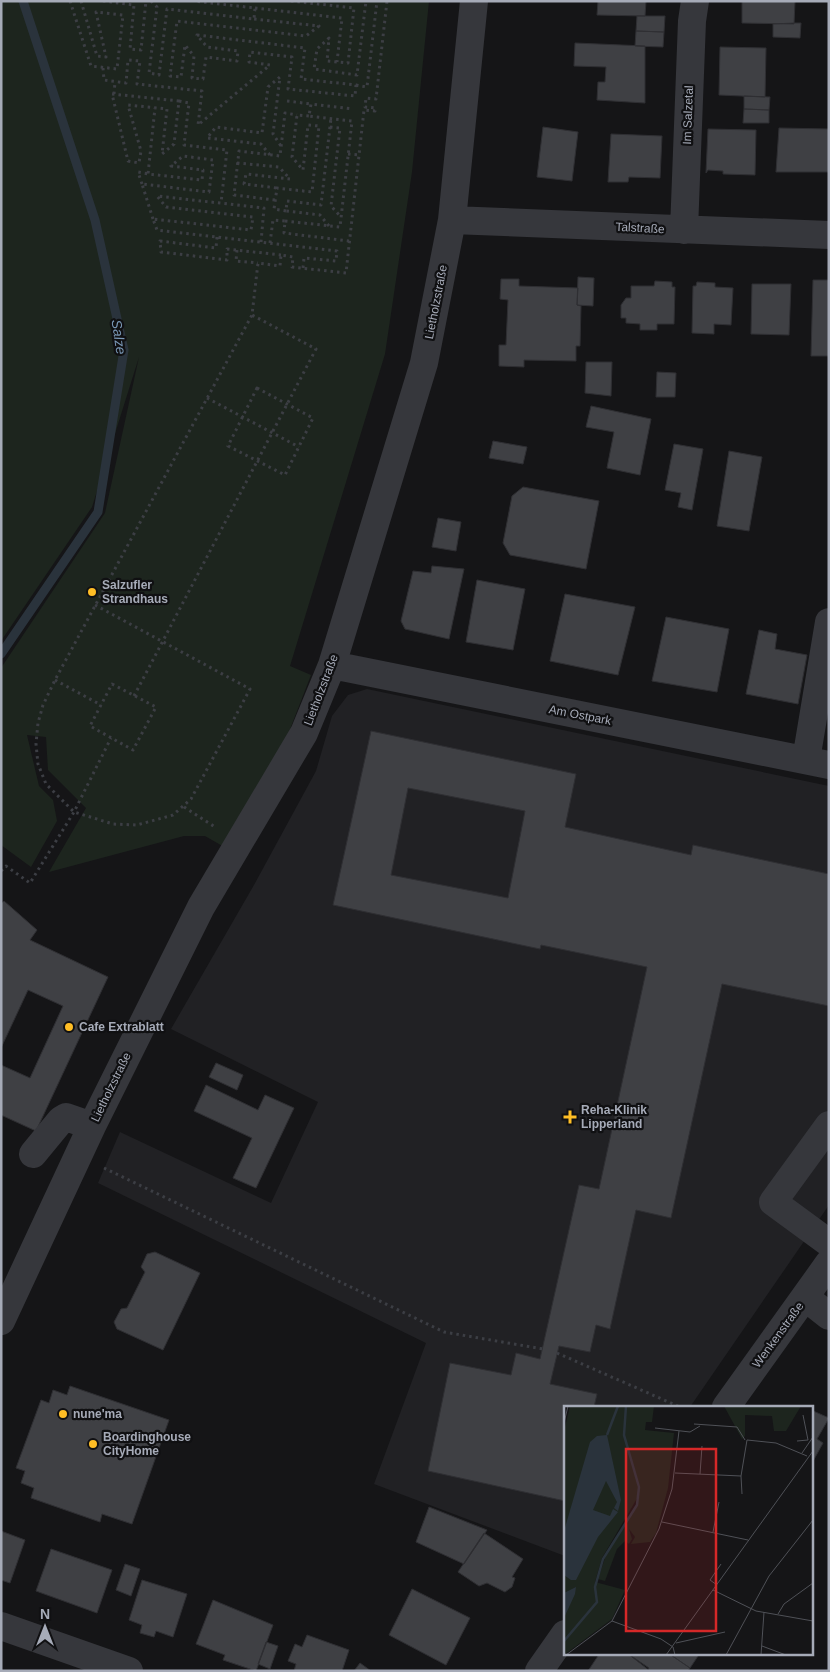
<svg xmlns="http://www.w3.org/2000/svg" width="830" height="1672" viewBox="0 0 830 1672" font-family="Arial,sans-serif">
<rect width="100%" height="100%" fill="#151517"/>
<path fill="#212124" d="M367 689 829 786V1205L690 1407H565V1556L374 1484 426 1343 98 1183 120 1132 271 1203 318 1102 171 1029 254 885 316 771 332 716 348 695Z"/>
<path fill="#1d251e" d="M1 1H429L412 172 385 354 290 666 311 675 275 768 226 848 205 836H184L49 872 86 808 48 770 46 737 27 735 39 786 53 800 57 821 31 867 1 845V668L105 513 139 357 92 507 1 641Z"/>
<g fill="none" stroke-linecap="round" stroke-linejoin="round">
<path stroke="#2a333c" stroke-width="9" d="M1 654 98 512 124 350 95 220 23 1"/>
</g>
<path fill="#3f4044" stroke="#2f2f33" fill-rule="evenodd" d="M598 1H646L645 16 597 15Z
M742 1H795L794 24 742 23Z
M637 16H665L664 32 636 31Z
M794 23H801L800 38 773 37V24Z
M636 31 664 32 663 47 635 46Z
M575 43 645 46V103L597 100 598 82H605L606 67 574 66Z
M720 47 766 48 765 97 719 95Z
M744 96 770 97 769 110 744 109Z
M744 109 769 110V123H743Z
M543 127 578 132 572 181 537 177Z
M779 128 829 129V172H776Z
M708 129 756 130 755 175 723 174V171L708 170 706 173Z
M611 134 662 136 660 178 629 177 628 182H608Z
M578 277 594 278 593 306 577 305Z
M501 279H519V286L578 288 577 305 581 306 580 346H576V361L524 360V367L499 366V345H506L508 300 500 299Z
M813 280H829V356H811Z
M655 281 672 282V287H675L674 324H657V330H640V324L626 323V318H621V305L626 298H631V286H654Z
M697 282 715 283V287L733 288 731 325 714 324V334L692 333 693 286H696Z
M752 284H791L789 335 751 334Z
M586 362H612L611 396 585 393Z
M657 372 676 373 675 397H656Z
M591 406 651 419 640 475 607 468 614 432 586 427Z
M493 441 527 447 523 464 489 458Z
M674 444 703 449 692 510 678 507 681 493 665 490Z
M729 451 762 457 749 531 717 526Z
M523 487 599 501 586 569 510 555 503 543 512 496Z
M438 518 461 522 456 551 432 547Z
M432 566 464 569 449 639 405 629 401 621 413 571 431 573Z
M477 580 525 589 513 650 466 642Z
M565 594 635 607 618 675 550 661Z
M666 617 729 629 717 692 652 681Z
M759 630 777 634 775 649 807 655 798 704 746 694Z
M371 731 576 774 565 827 691 855 693 845 829 874V1006L722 984 671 1218 636 1210 610 1329 596 1325 590 1352 559 1346 550 1384 597 1394 594 1407H565V1501L428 1471 450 1363 511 1375 516 1353 540 1359 579 1185 599 1189 647 967 541 945 540 949 333 905ZM408 788 525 811 508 898 391 875Z
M4 901 37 930 30 940 108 977 36 1131 1 1115V1065L30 1078 63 1006 28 990 1 1048V904Z
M216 1063 243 1075 237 1090 209 1077Z
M206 1085 258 1110 265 1095 294 1108 256 1188 233 1178 252 1138 194 1111Z
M155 1252 200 1273 163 1350 117 1329 114 1322 121 1309 127 1308 145 1272 141 1267 147 1254Z
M70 1386 169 1420 132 1524 102 1514 100 1522 31 1498 34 1488 21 1483 25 1471 16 1468 41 1400 49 1403 53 1390 67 1395Z
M811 1410 829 1418 817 1439 823 1443 812 1463Z
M429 1507 487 1530 464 1564 416 1542Z
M1 1531 25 1540 10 1583 1 1580Z
M484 1533 523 1559 512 1577 515 1578 512 1587 505 1592 487 1583 479 1586 458 1572Z
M51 1549 112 1570 97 1613 36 1591Z
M125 1564 140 1569 131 1596 116 1590Z
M142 1580 187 1594 173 1637 156 1631 154 1637 140 1633 142 1625 129 1620Z
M412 1589 470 1618 446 1665 389 1635Z
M213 1600 273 1625 256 1671 223 1660 225 1655 196 1644Z
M307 1635 349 1650 342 1671H294L296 1664 288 1661 295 1644 302 1647Z
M266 1642 278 1646 270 1669 258 1664Z
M600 1653H627L649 1668 647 1671H588Z
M627 1653H668L690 1668 688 1671H650Z
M668 1653H700L690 1668Z
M360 1663 371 1671H354Z"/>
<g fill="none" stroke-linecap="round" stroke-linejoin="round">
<path stroke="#3c3e44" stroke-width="3" stroke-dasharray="2.5 4" stroke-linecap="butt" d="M70 1 91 66 117 69 123 15 96 12 106 57 97 56 81 1
M103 1 134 5 130 49 141 50 146 1
M151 1 157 7 149 73 159 75 167 9 254 19 255 8 194 1
M291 1 354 8 348 63 327 61 329 38 317 49 314 69 357 75 366 1
M255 8 342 18 337 62
M103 68 104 80 126 83 128 60 140 61 137 84 202 91 198 125 270 65 249 62 250 52 292 57 288 89 355 96 356 85 301 79 305 48 197 35 207 47 238 51 237 61 206 57 203 79 192 78 194 56 185 45 181 77 170 76 177 21 306 36 319 26 254 19
M356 85 367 87 377 1
M112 94 179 101 174 144 162 154 167 109 128 105 141 151 139 163 128 161Z
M114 94 115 82
M179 101 189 103 184 145 227 150 221 203
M287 101 311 104
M330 127 340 128 331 206 341 217
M348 154 359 155
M270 155 261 144 207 138 216 127 262 133 268 87 280 77 273 134 281 146
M237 163 279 167 290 179 246 174 244 184 277 188
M142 184 138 172 148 174
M275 200 234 195 239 151 280 156 285 113 297 115
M286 211 274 209 277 188 312 192 319 126 308 125 303 170 292 157 297 115 309 116
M153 219 142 184 209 192 213 160 183 156 171 166 203 170 202 180 148 174 155 108
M285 221 340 227 352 121 309 116 311 104 353 109
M329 226 320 215 286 211 287 201 321 205 331 118
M217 237 216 248 160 241 161 252 227 260V249L281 255
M261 242 264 208 157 196 166 207 253 217 251 230 153 219 157 230C217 237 277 244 337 251L336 261 304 258 303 268
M270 243 273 220 285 221 284 233 349 241
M237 250 236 261 258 263
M257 388 313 418 285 475 228 446Z
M207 398 299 447
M95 605 250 689 191 799 173 815 137 825 113 824 74 812 46 784 38 764 36 744 38 723 43 705 55 680 252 315 258 263 280 266 281 255 293 257 292 267 346 273 364 110 375 111V108L365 107 366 98 376 99 387 1
M55 680 101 705
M112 684 156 707 133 750 90 726Z
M134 696 316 349 252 315
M184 807 215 827
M1 871 6 866 30 883 74 812 111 738
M104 1168 444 1332 543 1349
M557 1353 680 1407"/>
<path stroke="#36373c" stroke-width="28" d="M452 220 829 235
M684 230 692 21 695 1
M332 665 829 765
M806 760 829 622
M829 1125 773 1202 829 1243
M33 1154 61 1120 66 1117 92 1126
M805 1297 829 1316
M1 1321 92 1126 201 907 304 733 332 665 424 363 452 220 474 1
M726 1407 829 1263
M1 1626 129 1671
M539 1671 565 1634"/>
</g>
<g fill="#ffbe25" stroke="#101012" stroke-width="2">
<circle cx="92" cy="592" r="5"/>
<circle cx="69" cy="1027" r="5"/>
<path d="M567.5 1109.5h5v5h5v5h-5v5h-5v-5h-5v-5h5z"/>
<circle cx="63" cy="1414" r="5"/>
<circle cx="93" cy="1444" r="5"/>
</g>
<g text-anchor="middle" stroke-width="4.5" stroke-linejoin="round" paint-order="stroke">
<g font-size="12" fill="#a6abb8" stroke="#101012">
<text transform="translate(688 115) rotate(-88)" y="4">Im Salzetal</text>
<text transform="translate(640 228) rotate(3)" y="4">Talstraße</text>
<text transform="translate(436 302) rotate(-79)" y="4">Lietholzstraße</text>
<text transform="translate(321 690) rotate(-69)" y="4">Lietholzstraße</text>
<text transform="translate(580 715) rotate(11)" y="4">Am Ostpark</text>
<text transform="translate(111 1087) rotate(-64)" y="4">Lietholzstraße</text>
<text transform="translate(778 1335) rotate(-54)" y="4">Wenkenstraße</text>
</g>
<g font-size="12" font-weight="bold" fill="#a6abb8" stroke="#101012" text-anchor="start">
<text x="102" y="589">Salzufler<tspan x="102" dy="14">Strandhaus</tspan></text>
<text x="79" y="1031">Cafe Extrablatt</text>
<text x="581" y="1114">Reha-Klinik<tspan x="581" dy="14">Lipperland</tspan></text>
<text x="73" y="1418">nune'ma</text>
<text x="103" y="1441">Boardinghouse<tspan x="103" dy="14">CityHome</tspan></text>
</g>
<g font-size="14" font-style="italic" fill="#7a98b6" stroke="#101012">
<text transform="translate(119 337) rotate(82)" y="5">Salze</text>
</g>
</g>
<g transform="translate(564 1406)">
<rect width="249" height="249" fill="#151517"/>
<path d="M6 0H90L88 16H82L81 24 110 27 104 82 92 127 86 136 67 138 71 131 65 123 68 133 65 138 61 135 53 143 41 175 34 173 42 149 73 99 75 89 38 152 31 176 61 184 48 213 0 249V25ZM160 0H237L222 25H210L208 10 181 9V30L178 33Z" fill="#1d251e"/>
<path d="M43 29 57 94 54 105 50 102 53 96 42 75 29 104 46 110 49 103 54 106 34 131 12 174H7L0 169V125L26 36 33 30ZM12 181 11 188 0 212V187Z" fill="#2a333c"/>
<path fill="none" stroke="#2a333c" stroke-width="2.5" d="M43 29 54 0M0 235 33 196 31 181 39 153 73 99 75 81 60 29 62 0"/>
<path fill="none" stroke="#4f5157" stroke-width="1" d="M0 17 4 0M130 18 173 21 181 34M91 22 126 26 136 20M233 35 244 34 239 9M238 47 249 31M111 67 177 70 183 34 212 37 243 50M136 68 138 40M177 70 178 88M98 116 184 134M149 126 155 96M153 179 146 174 157 158M149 184 192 205 249 215M214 208 220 198 249 177M48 215 97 233 109 241 111 249M112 237 161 226M198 240 222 249M2 249 48 215 95 123 108 83 115 25M102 249 249 45M162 249 205 170 249 114M197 249 200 206"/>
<path fill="#d62828" fill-opacity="0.15" stroke="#d62828" stroke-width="2.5" d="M62 43H152V225H62Z"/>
<rect width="249" height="249" fill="none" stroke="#a6abb8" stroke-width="2.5"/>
</g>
<rect width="830" height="1672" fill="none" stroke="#a6abb8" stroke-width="5"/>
<g transform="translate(45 1627)" stroke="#101012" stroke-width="4" paint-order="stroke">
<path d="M0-4L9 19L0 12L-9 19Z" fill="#a6abb8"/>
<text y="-8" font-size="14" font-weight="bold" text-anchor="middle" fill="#a6abb8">N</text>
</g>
</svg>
